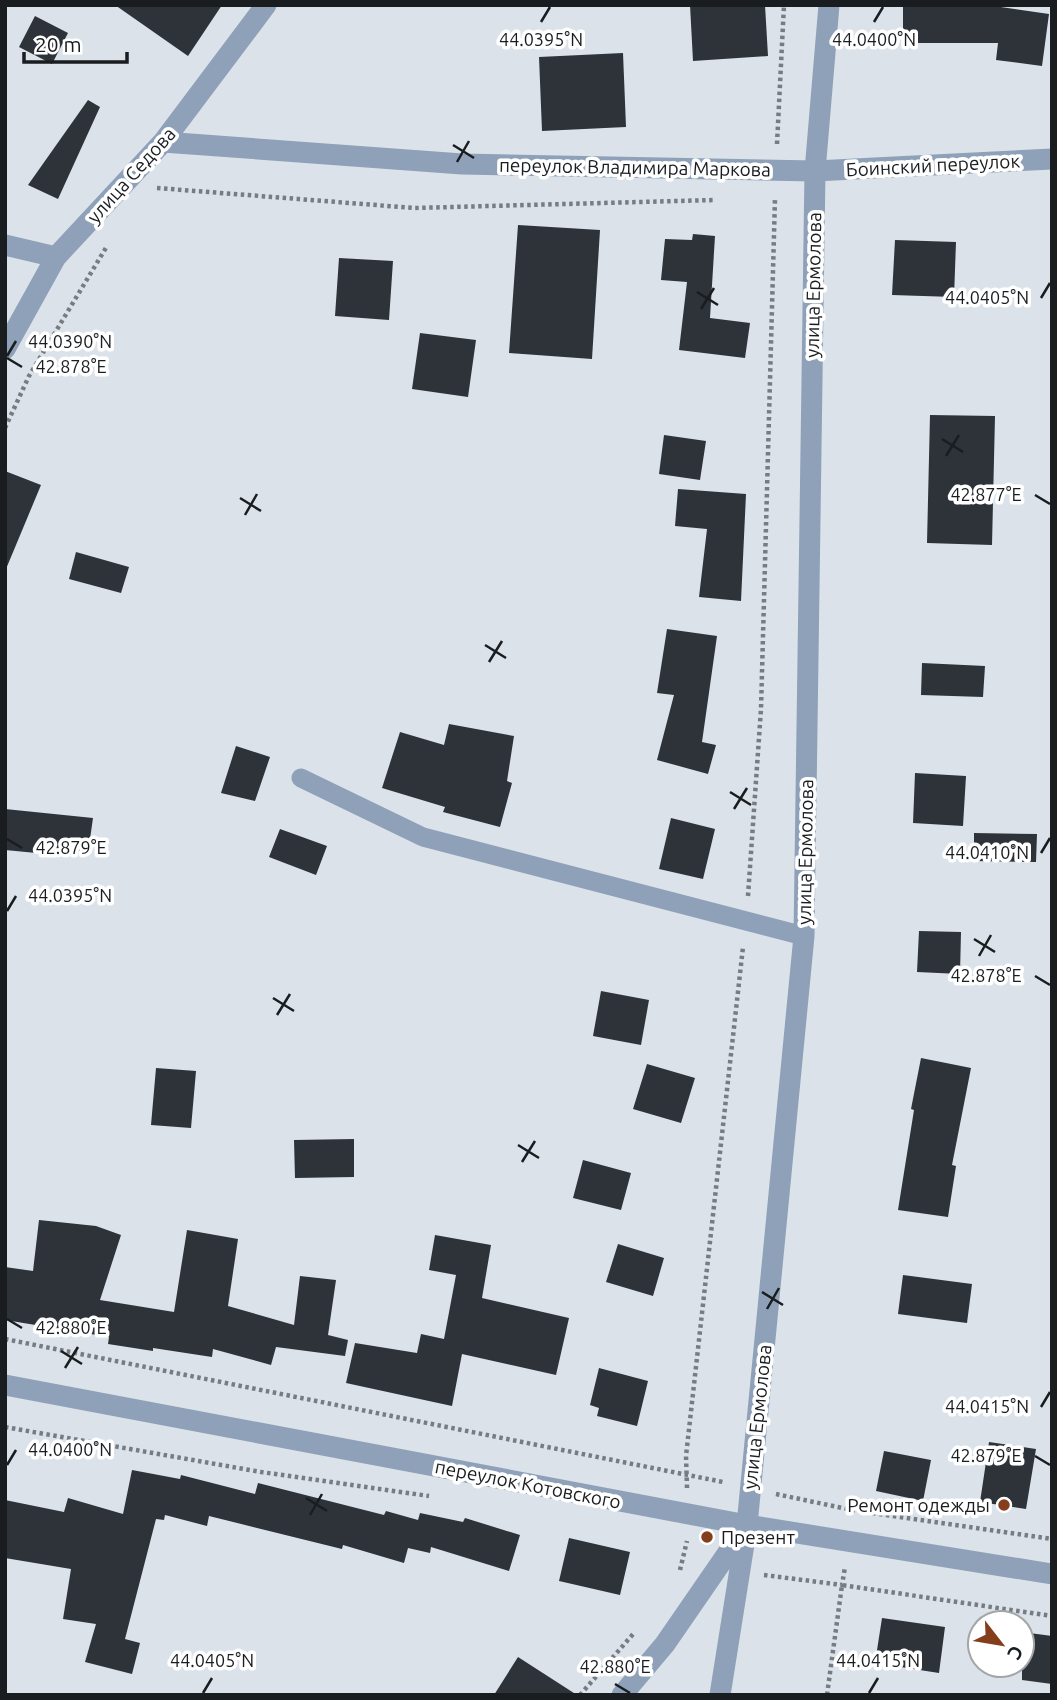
<svg xmlns="http://www.w3.org/2000/svg" width="1057" height="1700" viewBox="0 0 1057 1700" font-family="Ubuntu,sans-serif">
<rect width="100%" height="100%" fill="#dbe2ea"/>
<path fill="#2d3339" d="M115 5H222L188 56Z
M690 5H765L768 56 693 61Z
M903 5H987L1049 14 1042 66 996 60 998 43H903Z
M35 16 68 33 52 64 19 47Z
M623 53 626 127 542 131 539 57Z
M88 100 100 107 58 199 28 185Z
M518 225 600 230 592 359 509 353Z
M693 234 715 236 710 318 750 323 745 358 679 350 687 282 661 280 665 239 692 240Z
M895 240 956 242 954 297 892 295Z
M339 258 393 261 389 320 335 316Z
M420 333 476 340 468 397 412 389Z
M930 415 995 416 992 545 927 543Z
M664 435 706 441 700 480 659 474Z
M5 471 41 485 6 569H5Z
M678 489 746 494 741 601 699 597 707 529 675 526Z
M76 552 129 567 121 593 69 579Z
M667 629 717 636 702 742 716 745 708 774 657 760 674 695 657 693Z
M922 663 985 666 983 697 921 695Z
M449 724 514 736 507 781 512 783 500 827 443 812 445 807 382 788 400 732 444 745Z
M236 746 270 757 255 801 221 793Z
M915 773 966 776 963 826 913 823Z
M5 809 93 818 88 853 48 847 47 854 5 850Z
M671 818 715 829 703 879 659 869Z
M280 829 327 846 316 875 269 857Z
M974 833 1037 834 1036 862 974 861Z
M919 931 961 932 960 974 917 972Z
M601 991 649 1000 641 1045 593 1036Z
M921 1058 971 1068 952 1165 956 1166 948 1217 898 1210 914 1110 911 1109Z
M647 1064 695 1078 681 1123 633 1109Z
M156 1068 196 1071 191 1128 151 1125Z
M354 1139V1177L295 1178 294 1140Z
M583 1160 631 1173 621 1210 573 1198Z
M39 1220 96 1226 121 1235 100 1300 174 1312 187 1230 238 1239 228 1306 294 1325 300 1276 336 1280 328 1335 348 1340 345 1356 276 1347 271 1365 213 1349 212 1357 153 1348V1351L108 1344 109 1337 5 1320V1267L33 1271Z
M435 1235 491 1245 482 1298 569 1318 556 1375 462 1354 452 1406 346 1383 355 1343 417 1353 421 1334 444 1339 456 1275 429 1270Z
M618 1244 664 1258 653 1296 606 1282Z
M903 1275 972 1284 967 1323 898 1314Z
M599 1368 648 1381 637 1426 597 1416 599 1408 590 1405Z
M989 1442 1036 1449 1026 1509 980 1502Z
M884 1451 931 1460 923 1501 876 1491Z
M132 1470 180 1479 181 1475 255 1494 258 1483 384 1515 386 1511 418 1520 420 1513 463 1522 465 1518 520 1535 509 1571 431 1547 430 1553 408 1548 404 1563 343 1545 342 1549 209 1516 207 1526 165 1515 164 1520 156 1519 125 1639 140 1643 132 1674 85 1662 96 1624 63 1619 71 1569 5 1558V1500L64 1512 68 1498 123 1514Z
M569 1538 630 1552 620 1595 559 1581Z
M882 1618 945 1627 939 1673 875 1663Z
M1022 1632 1052 1636V1684L1022 1680Z
M518 1657 577 1695H494Z"/>
<g fill="none" stroke-linecap="round" stroke-linejoin="round">
<path stroke="#777c81" stroke-width="4.5" stroke-dasharray="3.5 3.5" stroke-linecap="butt" d="M777 144 784 5
M157 188 414 208 715 200
M5 428 29 376 107 246
M748 896 761 709 775 198
M5 1339 723 1482
M5 1427 261 1472 429 1496
M687 1488 686 1456 743 947
M776 1494 852 1510 1052 1539
M680 1570 687 1541
M764 1575 842 1585 845 1567
M580 1695 634 1633
M827 1695 842 1585 1052 1616"/>
<path stroke="#8ea1b8" stroke-width="19" d="M301 778 423 837 804 936"/>
<path stroke="#8ea1b8" stroke-width="21" d="M163 142 462 164 815 171 1052 159
M5 245 56 257
M5 349 56 257 163 142 266 5
M5 1385 747 1525 1052 1574
M622 1695 665 1644 747 1525"/>
<path stroke="#8ea1b8" stroke-width="21" d="M720 1695 747 1525 804 936 815 171 829 5"/>
</g>
<path fill="none" stroke="#1a1d20" stroke-width="2.5" d="M541 22 550 7M874 22 883 7M453 145 474 158M457 162 469 141M697 292 718 305M1041 298 1050 283M701 309 714 288M7 356 16 341M7 358 22 367M942 439 963 452M946 456 959 435M1035 495 1050 504M240 498 261 511M245 515 257 494M485 645 506 658M489 662 502 641M730 792 751 805M734 809 747 788M7 839 22 848M1041 853 1050 838M7 911 16 896M974 939 995 952M979 956 991 935M1035 976 1050 985M273 998 294 1011M277 1015 290 994M518 1145 539 1158M522 1162 535 1141M762 1292 783 1305M767 1309 779 1288M7 1319 22 1328M61 1351 82 1364M65 1368 78 1347M1041 1407 1050 1392M1035 1456 1050 1465M7 1465 16 1450M306 1498 327 1511M310 1515 322 1494M615 1684 630 1693M203 1693 212 1678M869 1693 878 1678"/>
<g fill="#853e1c" stroke="#fff" stroke-width="2.5">
<circle cx="1004" cy="1505" r="7"/>
<circle cx="707" cy="1537" r="7"/>
</g>
<g text-anchor="middle" stroke-width="7" stroke-linejoin="round" paint-order="stroke">
<g font-size="19" fill="#1a1d20" stroke="#fff">
<text transform="translate(933 165) rotate(-3)" y="7">Боинский переулок</text>
<text transform="translate(635 167) rotate(1)" y="7">переулок Владимира Маркова</text>
<text transform="translate(131 175) rotate(-48)" y="7">улица Седова</text>
<text transform="translate(813 285) rotate(-89)" y="7">улица Ермолова</text>
<text transform="translate(805 852) rotate(-89)" y="7">улица Ермолова</text>
<text transform="translate(757 1417) rotate(-84)" y="7">улица Ермолова</text>
<text transform="translate(528 1484) rotate(11)" y="7">переулок Котовского</text>
</g>
<g font-size="19" fill="#1a1d20" stroke="#fff" text-anchor="end">
<text x="990" y="1512">Ремонт одежды</text>
<text x="721" y="1544" text-anchor="start">Презент</text>
</g>
</g>
<g font-size="18" text-anchor="middle" fill="#1a1d20" stroke="#fff" stroke-width="7" stroke-linejoin="round" paint-order="stroke">
<text x="541" y="46">44.0395°N</text>
<text x="874" y="46">44.0400°N</text>
<text x="987" y="304">44.0405°N</text>
<text x="70" y="348">44.0390°N</text>
<text x="71" y="373">42.878°E</text>
<text x="986" y="501">42.877°E</text>
<text x="71" y="854">42.879°E</text>
<text x="987" y="859">44.0410°N</text>
<text x="70" y="902">44.0395°N</text>
<text x="986" y="982">42.878°E</text>
<text x="71" y="1334">42.880°E</text>
<text x="987" y="1413">44.0415°N</text>
<text x="70" y="1456">44.0400°N</text>
<text x="986" y="1462">42.879°E</text>
<text x="212" y="1667">44.0405°N</text>
<text x="878" y="1667">44.0415°N</text>
<text x="615" y="1673">42.880°E</text>
</g>
<rect width="1057" height="1700" fill="none" stroke="#1a1d20" stroke-width="14"/>
<g transform="translate(1001 1644) rotate(121)"><circle r="33" fill="#ffffff" stroke="#a3a5a6" stroke-width="2"/>
<path d="M0-5L12 26L0 18L-12 26Z" fill="#853e1c"/>
<text y="-10" font-size="19" font-weight="bold" text-anchor="middle" fill="#1a1d20">С</text>
</g>
<path d="M24 52v10h103v-10" fill="none" stroke="#1a1d20" stroke-width="3.5"/>
<text x="35" y="52" font-size="21" fill="#1a1d20" stroke="#ffffff" stroke-width="5" paint-order="stroke">20 m</text>
</svg>
